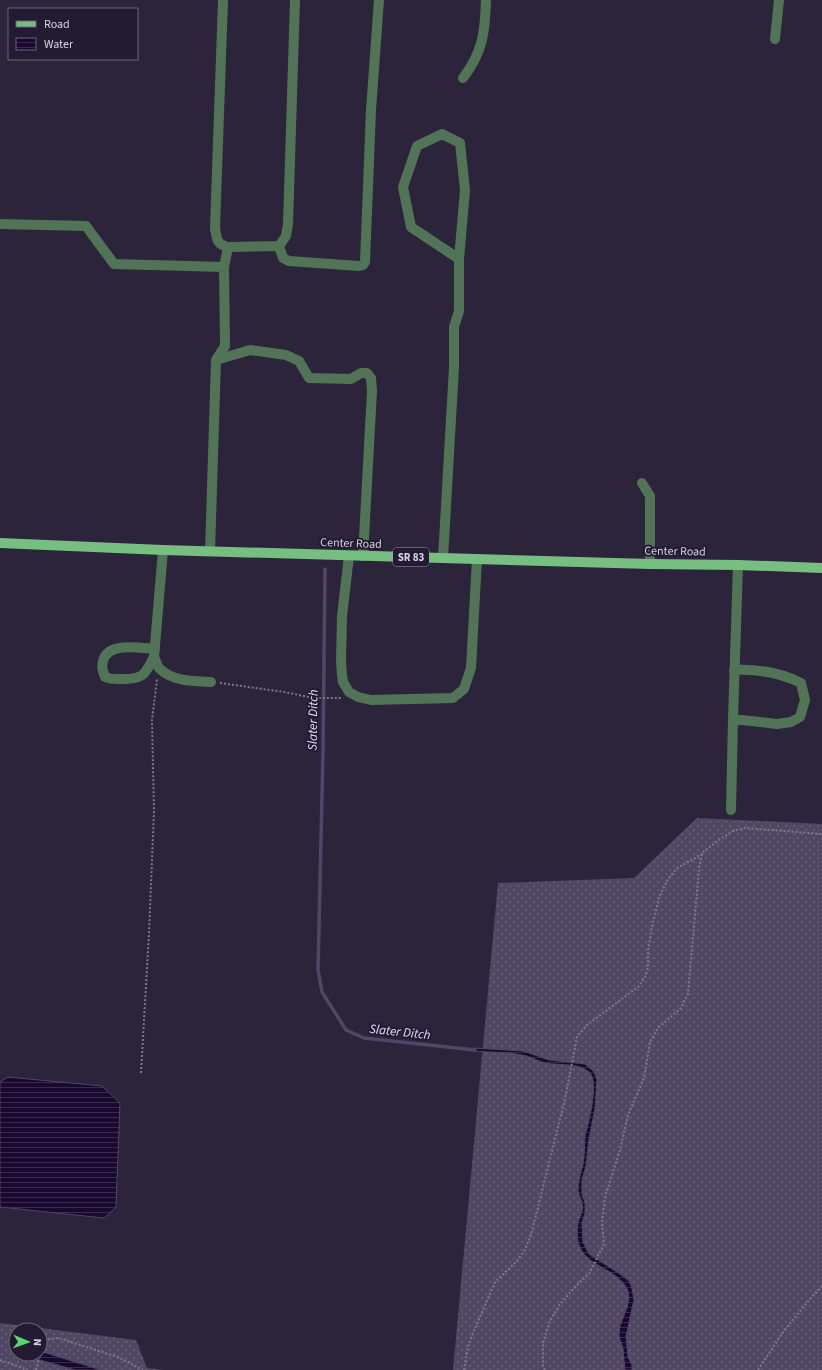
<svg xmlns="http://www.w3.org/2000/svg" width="822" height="1370" viewBox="0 0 822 1370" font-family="'Source Sans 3',sans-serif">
<defs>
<pattern id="grass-dots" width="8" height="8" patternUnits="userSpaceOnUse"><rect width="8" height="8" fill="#504863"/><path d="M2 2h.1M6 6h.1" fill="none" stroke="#686279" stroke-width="1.8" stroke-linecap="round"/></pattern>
<pattern id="water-rules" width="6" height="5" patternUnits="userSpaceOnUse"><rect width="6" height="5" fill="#19082f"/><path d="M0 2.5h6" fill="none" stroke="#3a2b4d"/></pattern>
</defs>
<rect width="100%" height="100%" fill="#2c243b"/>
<path fill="url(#grass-dots)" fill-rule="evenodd" d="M697 818 822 824V1370H453L498 883 634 878Z
M0 1323 136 1340 147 1368 165 1370H0ZM16 1330H40V1354H16Z"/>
<path fill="url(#water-rules)" stroke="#524565" d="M471 1048 523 1051 549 1060 585 1064 594 1072 597 1079 595 1109 589 1139 586 1166 582 1180V1194L585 1203V1213L582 1223 583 1242 589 1254 620 1274 629 1281 632 1288 634 1300 626 1336 628 1357 632 1365V1370H625C624 1363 624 1356 623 1349 622 1344 619 1339 619 1334 619 1319 635 1302 626 1287 620 1277 608 1271 598 1265 579 1255 574 1240 579 1219 580 1216 582 1214 582 1211 584 1203 579 1197 578 1190 578 1181 581 1172 583 1164 585 1155 584 1145 585 1136 588 1124 600 1081 589 1072 578 1062 558 1066 545 1063 537 1061 530 1056 522 1055 508 1052 485 1052 470 1051Z
M8 1077 102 1086 120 1103 116 1207 104 1218 0 1207V1082Z
M40 1351 101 1370H75L19 1354H40Z"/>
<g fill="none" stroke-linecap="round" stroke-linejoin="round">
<path stroke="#524565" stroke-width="3.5" d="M325 569 323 751 318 970 322 992 346 1030 364 1038 475 1050"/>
<path stroke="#7f798c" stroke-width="2" stroke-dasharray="2 2" stroke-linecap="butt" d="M220 683 284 692 314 698H341
M141 1073 149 933 154 811 152 720 157 679
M40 1352 41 1347 45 1340 58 1338 118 1357 143 1370
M0 1360 28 1370
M36 1370 40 1354
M464 1370 468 1347 473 1333 495 1282 516 1262 525 1250 531 1235 565 1099 577 1037 587 1025 638 987 645 977 648 968V951L652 926 660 895 668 879 677 868 692 860 701 854
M545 1370 543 1367V1343L550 1321 560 1304 578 1284 589 1274 604 1244 602 1222 605 1197 620 1150 628 1115 644 1078 650 1042 658 1028 681 1008 688 994 699 869 702 853 719 840 733 831 745 828 822 834
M758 1370 783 1332 810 1299 822 1286"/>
<path stroke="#527456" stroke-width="10" d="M223 0 215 228C217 239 216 244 228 247L279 246
M775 39 779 0
M463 78C483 52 485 32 486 0
M0 224 86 226 114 264 224 267 225 346 216 360 210 551
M279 246 283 258 289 261 359 266 363 265 365 262 371 110 379 0
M279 246 286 236 288 224 295 0
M224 267 228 247
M216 360 250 350 286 355 299 361 309 378 351 379 361 373H367L371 378 372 391 363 556
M642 483 650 496V564
M163 550 154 657C156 660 157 666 159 668 173 682 193 681 211 682
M349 556 342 616 341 661 342 675 343 682 349 692 358 697 371 700 453 698 464 689 471 668 477 559
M443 558 454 367V327L459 311V259L465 190 460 143 442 134 417 146 403 187 411 227 459 259
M154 657C145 673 145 679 124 679 117 679 112 680 105 677 102 670 101 665 104 658 111 642 141 648 155 649
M733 719 777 724 791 722 800 717 805 700 801 683C781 673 756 669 734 670
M731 810 733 719 738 565"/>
<path stroke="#77bf81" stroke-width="10" d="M0 543 163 550 650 564 738 565 822 568"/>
</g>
<g text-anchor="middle" stroke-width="4" stroke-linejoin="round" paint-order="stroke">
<rect fill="#221b31" stroke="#a19cad" stroke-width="1" x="393" y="548" width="36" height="18" rx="3"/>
<g font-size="11" font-weight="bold" fill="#d7d3e2">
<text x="411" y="561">SR 83</text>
</g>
<g font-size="12" fill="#d7d3e2" stroke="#221b31">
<text transform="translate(351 543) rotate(2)" y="4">Center Road</text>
<text transform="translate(675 551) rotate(1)" y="4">Center Road</text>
</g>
<g font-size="13" font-style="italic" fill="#e7defc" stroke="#221b31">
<text transform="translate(312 720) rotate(-89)" y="5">Slater Ditch</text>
<text transform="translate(400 1031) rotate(6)" y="5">Slater Ditch</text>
</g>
</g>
<rect x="8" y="8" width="130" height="52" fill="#221b31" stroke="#6a6578"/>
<rect x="16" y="21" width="20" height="6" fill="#77bf81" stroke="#6a6578"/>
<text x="44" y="28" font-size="12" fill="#d7d3e2">Road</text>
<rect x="16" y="38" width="20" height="12" fill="url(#water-rules)" stroke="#6a6578"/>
<text x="44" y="48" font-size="12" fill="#d7d3e2">Water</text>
<g transform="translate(28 1342) rotate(92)"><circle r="19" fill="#221b31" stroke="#6a6578"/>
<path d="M0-3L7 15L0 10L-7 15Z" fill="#57d570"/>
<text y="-6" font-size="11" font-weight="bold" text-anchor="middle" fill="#d7d3e2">N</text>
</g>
</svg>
